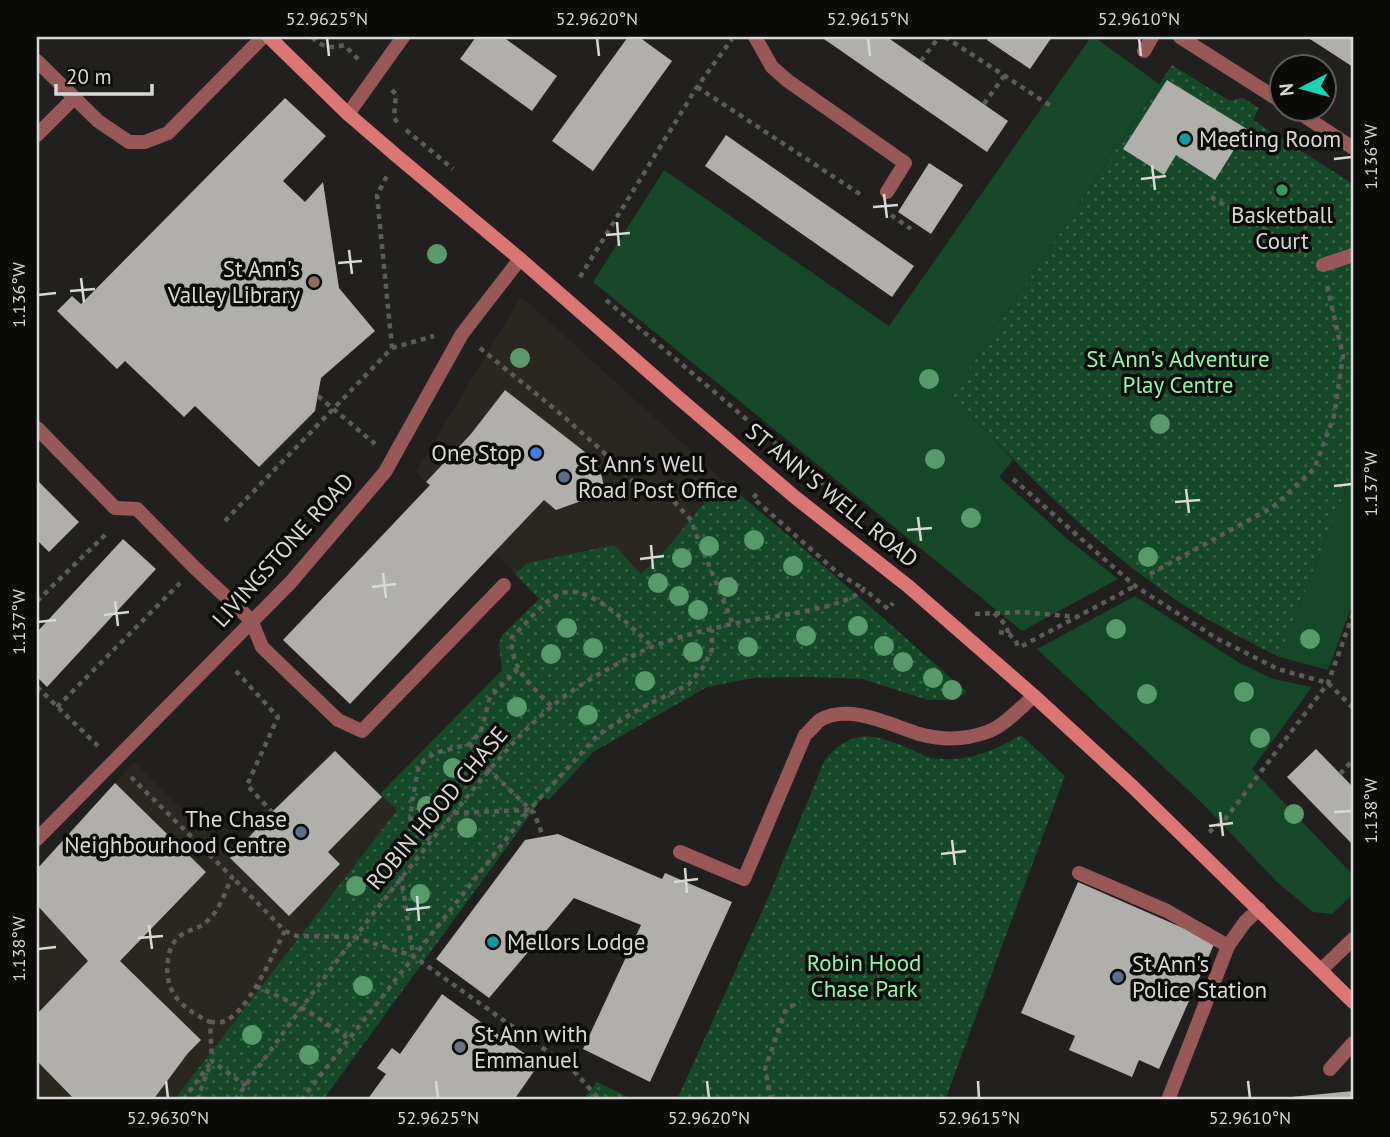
<svg xmlns="http://www.w3.org/2000/svg" width="1390" height="1137" viewBox="0 0 1390 1137" font-family="'PT Sans',sans-serif">
<defs>
<pattern id="park-dots" width="8" height="8" patternUnits="userSpaceOnUse" patternTransform="scale(1.75)"><rect width="8" height="8" fill="#144826"/><path d="M2 2h.1M6 6h.1" fill="none" stroke="#356245" stroke-width="1.8" stroke-linecap="round"/></pattern>
</defs>
<rect width="100%" height="100%" fill="#21201e"/>
<path fill="#29271f" d="M521 296 723 480 662 554 641 575 527 563 515 574 416 472Z
M334 748 397 810 174 1100H37V869L134 762 229 855Z"/>
<path fill="#144826" d="M1091 37H1094L1159 84 952 395 1013 460 999 477 1064 536 1118 579 1022 631 593 282 664 170 889 326Z
M1353 471V603L1328 670 1279 657Z
M1135 596 1238 662 1273 679 1312 687 1252 769 1353 875V894L1332 914 1313 912 1276 881 1201 802 1037 649Z"/>
<path fill="url(#park-dots)" d="M1172 65 1230 101 1243 98 1259 108 1253 120 1353 184V471L1279 657C1238 636 1196 615 1159 588 1082 533 1017 464 952 395Z
M723 480 833 574 967 692 954 700H928L862 679 807 677 753 678 707 687 593 752 549 800 543 797 323 1100H174L397 810 380 794 502 670 499 645 502 635 539 599 515 574 527 563 614 545 641 574 662 554Z
M1021 735 1065 776 945 1100H677L768 898 825 759C855 726 876 735 913 750 919 753 926 757 933 758 965 763 995 751 1021 735Z
M597 1082 634 1100H583Z"/>
<path fill="#b0afac" d="M476 37H503L557 76 532 111 460 59Z
M628 37H639L672 61 593 171 552 141Z
M821 37H887L1008 121 987 152Z
M989 37H1052L1030 69 987 40Z
M1311 37H1353V67L1310 39Z
M1167 80 1247 129 1215 180 1176 155 1164 175 1123 149Z
M285 98 326 136 283 181 305 202 323 182 339 288 375 331 321 378 315 411 259 467 195 406 184 417 125 361 117 369 57 311 72 296 81 304Z
M726 135 914 266 892 297 705 166Z
M929 163 963 185 931 234 898 212Z
M505 390 585 452 600 468 604 487 601 494 556 510 544 500 350 704 283 640 430 485 426 482 471 434Z
M37 480 79 522 49 552 37 540Z
M123 539 156 569 47 687 37 677V632Z
M1316 749 1353 787V845L1287 777Z
M335 751 382 797 328 852 340 864 289 916 230 858 272 812Z
M115 783 206 872 120 961 201 1040 188 1053 153 1100H75L37 1061V1014L88 961 37 905V869Z
M558 834 662 879 665 873 732 902 650 1082 583 1049 641 925 574 898 489 998 436 959 525 840Z
M1078 882 1215 942 1159 1069 1139 1060 1132 1077 1069 1050 1075 1036 1021 1013Z
M442 994 539 1064 514 1100H367L386 1074 377 1068 392 1048 400 1054Z
M1353 1091V1100H1281V1098Z"/>
<g fill="none" stroke-linecap="round" stroke-linejoin="round">
<path stroke="#5c5c5a" stroke-width="4.5" stroke-dasharray="5 5" stroke-linecap="butt" d="M312 37C322 47 330 49 344 45L360 61
M945 37 1054 108
M921 61 939 37
M697 87 863 196
M392 90 396 94 394 117 398 124
M984 104 1004 76
M406 130 453 169
M1211 197 1306 255
M891 215 911 229
M580 277 697 87 732 39
M606 300 850 507
M392 348 434 336
M480 348 562 415 620 467 632 481 667 494 690 519 733 624
M318 396 375 444
M1013 479 1135 586 1216 638 1278 669 1328 683 1353 708
M757 494 753 498 839 574 864 589
M225 521 392 348 377 195 387 176
M1150 574 1273 507 1314 469 1334 416 1343 356 1327 285
M37 601 105 535
M994 613 1005 624 1009 634
M975 614 1022 612 1078 617
M999 632 1009 634 1016 641 1018 649
M1022 646 1135 586
M236 671 278 717 247 785 272 812
M37 687 99 747
M551 706C532 686 509 668 512 637 526 624 539 606 556 596 586 577 630 627 652 646
M57 707 180 583
M470 744 488 769 534 813 543 836
M1340 774 1353 760
M131 777 232 877C226 890 221 906 212 916 198 932 191 927 180 936 172 942 169 951 168 960 163 993 183 1009 210 1022L212 1061 246 1086
M454 813 529 810 598 735 639 709 688 685 704 666 712 649V629
M1209 832 1223 822 1328 683 1353 614
M430 840 410 828 412 801 419 765 435 753 470 744 481 731 490 697 518 669
M401 876 413 955
M285 931 297 936 354 937 413 956 571 1068 600 1100
M256 986 301 1007 350 1039
M210 1022C214 1022 218 1023 222 1022 247 1016 273 953 285 931L232 877
M183 1100 212 1061
M197 1100 209 1068
M235 1100C305 1001 377 906 454 813 484 776 514 738 551 707 574 687 604 671 632 656 663 640 698 632 732 624 765 616 842 611 864 589L888 609 893 603
M301 1100 529 810
M771 1100 765 1069 786 1009 800 1002"/>
<path stroke="#975857" stroke-width="14" d="M1323 265 1353 255
M251 620 262 647 338 720 362 731 504 585
M680 852 744 879 805 735C810 731 815 724 820 720 849 703 891 725 919 734 941 740 965 740 987 732 1004 726 1020 708 1034 696
M1079 873 1167 911 1228 946 1245 922 1259 909
M1330 1069 1353 1043
M1168 1100 1228 946"/>
<path stroke="#975857" stroke-width="14" d="M755 37 772 67 788 81 905 163 887 192
M1180 37 1282 102
M1144 51 1152 37
M37 61 98 121 129 142H145L168 133 263 37
M1292 108 1353 148
M348 114 403 37
M37 135 74 98
M37 428 115 508 137 509 195 568 251 620
M37 839 291 582 385 472 462 334 520 259
M1321 970 1353 939"/>
<path stroke="#db7675" stroke-width="14" d="M269 37 348 114 398 157 520 259 680 399 796 498 908 586 1034 696 1133 787 1353 1002"/>
</g>
<g fill="#59996a">
<circle cx="437" cy="254" r="10"/>
<circle cx="520" cy="358" r="10"/>
<circle cx="929" cy="379" r="10"/>
<circle cx="1160" cy="424" r="10"/>
<circle cx="935" cy="459" r="10"/>
<circle cx="971" cy="518" r="10"/>
<circle cx="754" cy="540" r="10"/>
<circle cx="709" cy="546" r="10"/>
<circle cx="1148" cy="557" r="10"/>
<circle cx="682" cy="558" r="10"/>
<circle cx="793" cy="566" r="10"/>
<circle cx="658" cy="583" r="10"/>
<circle cx="728" cy="587" r="10"/>
<circle cx="679" cy="596" r="10"/>
<circle cx="698" cy="610" r="10"/>
<circle cx="858" cy="626" r="10"/>
<circle cx="567" cy="628" r="10"/>
<circle cx="1116" cy="629" r="10"/>
<circle cx="806" cy="636" r="10"/>
<circle cx="1310" cy="639" r="10"/>
<circle cx="884" cy="646" r="10"/>
<circle cx="748" cy="647" r="10"/>
<circle cx="593" cy="648" r="10"/>
<circle cx="693" cy="652" r="10"/>
<circle cx="551" cy="654" r="10"/>
<circle cx="903" cy="662" r="10"/>
<circle cx="933" cy="678" r="10"/>
<circle cx="645" cy="681" r="10"/>
<circle cx="952" cy="690" r="10"/>
<circle cx="1244" cy="692" r="10"/>
<circle cx="1147" cy="694" r="10"/>
<circle cx="517" cy="707" r="10"/>
<circle cx="588" cy="715" r="10"/>
<circle cx="496" cy="735" r="10"/>
<circle cx="1260" cy="738" r="10"/>
<circle cx="453" cy="768" r="10"/>
<circle cx="427" cy="806" r="10"/>
<circle cx="1294" cy="814" r="10"/>
<circle cx="467" cy="828" r="10"/>
<circle cx="356" cy="886" r="10"/>
<circle cx="420" cy="894" r="10"/>
<circle cx="363" cy="986" r="10"/>
<circle cx="252" cy="1035" r="10"/>
<circle cx="309" cy="1055" r="10"/>
</g>
<path fill="none" stroke="#d8d8d6" stroke-width="2.5" d="M327 38 329 56M597 38 599 56M868 38 870 56M1139 38 1141 56M1334 159 1352 157M1152 165 1155 190M1141 179 1166 176M884 194 887 218M873 207 898 205M617 222 619 246M606 235 630 233M349 250 352 274M338 263 362 261M81 278 84 302M70 291 95 289M38 295 56 293M1334 486 1352 484M1186 489 1189 513M1175 502 1200 500M918 517 921 541M907 530 932 528M651 545 653 569M640 559 664 556M383 573 386 598M372 587 396 584M115 601 118 626M104 615 129 612M38 622 56 620M1220 812 1223 836M1334 812 1352 811M1209 826 1233 823M952 840 955 865M941 854 966 851M685 868 687 893M674 882 698 879M417 896 419 921M406 910 430 907M149 925 152 949M138 938 163 936M38 949 56 947M166 1081 168 1098M436 1081 438 1098M707 1081 709 1098M978 1081 979 1098M1248 1081 1250 1098"/>
<g fill="#0f9aa8" stroke="#0a0a09" stroke-width="2.5">
<circle cx="1185" cy="139" r="7"/>
<circle cx="493" cy="942" r="7"/>
</g>
<circle fill="#2e9e5b" stroke="#0a0a09" stroke-width="2.5" cx="1282" cy="190" r="7"/>
<circle fill="#8d6e63" stroke="#0a0a09" stroke-width="2.5" cx="314" cy="282" r="7"/>
<circle fill="#3f7fe0" stroke="#0a0a09" stroke-width="2.5" cx="536" cy="453" r="7"/>
<g fill="#5c6f8a" stroke="#0a0a09" stroke-width="2.5">
<circle cx="564" cy="477" r="7"/>
<circle cx="301" cy="832" r="7"/>
<circle cx="1118" cy="977" r="7"/>
</g>
<circle fill="#6b7280" stroke="#0a0a09" stroke-width="2.5" cx="460" cy="1047" r="7"/>
<g text-anchor="middle" stroke-width="7" stroke-linejoin="round" paint-order="stroke">
<g font-size="23" fill="#d8d8d6" stroke="#0a0a09" text-anchor="start">
<text x="1199" y="147">Meeting Room</text>
<text x="1282" y="223" text-anchor="middle">Basketball<tspan x="1282" dy="26">Court</tspan></text>
<text x="300" y="277" text-anchor="end">St Ann's<tspan x="300" dy="26">Valley Library</tspan></text>
<text x="522" y="461" text-anchor="end">One Stop</text>
<text x="578" y="472">St Ann's Well<tspan x="578" dy="26">Road Post Office</tspan></text>
<text x="287" y="827" text-anchor="end">The Chase<tspan x="287" dy="26">Neighbourhood Centre</tspan></text>
<text x="507" y="950">Mellors Lodge</text>
<text x="1132" y="972">St Ann's<tspan x="1132" dy="26">Police Station</tspan></text>
<text x="474" y="1042">St Ann with<tspan x="474" dy="26">Emmanuel</tspan></text>
</g>
<g font-size="23" fill="#87fca8" stroke="#0a0a09">
<text x="1178" y="367">St Ann's Adventure<tspan x="1178" dy="26">Play Centre</tspan></text>
<text x="864" y="971">Robin Hood<tspan x="864" dy="26">Chase Park</tspan></text>
</g>
<g font-size="23" fill="#d8d8d6" stroke="#0a0a09">
<text transform="translate(832 495) rotate(39)" y="8">ST ANN'S WELL ROAD</text>
<text transform="translate(283 550) rotate(-48)" y="8">LIVINGSTONE ROAD</text>
<text transform="translate(437 808) rotate(-50)" y="8">ROBIN HOOD CHASE</text>
</g>
</g>
<rect width="1390" height="1137" fill="none" stroke="#0a0a09" stroke-width="77"/>
<g transform="translate(1303 88) rotate(264)"><circle r="33" fill="#0a0a09" stroke="#5c5c5b" stroke-width="2"/>
<path d="M0-5L12 26L0 18L-12 26Z" fill="#1ad5b2"/>
<text y="-10" font-size="19" font-weight="bold" text-anchor="middle" fill="#d8d8d6">N</text>
</g>
<path d="M56 84v10h96v-10" fill="none" stroke="#d8d8d6" stroke-width="3.5"/>
<text x="66" y="84" font-size="21" fill="#d8d8d6" stroke="#0a0a09" stroke-width="5" paint-order="stroke">20 m</text>
<rect x="38" y="38" width="1314" height="1060" fill="none" stroke="#d8d8d6" stroke-width="2.5"/>
<g font-size="18" text-anchor="middle" fill="#d8d8d6">
<text x="327" y="25">52.9625°N</text>
<text x="597" y="25">52.9620°N</text>
<text x="868" y="25">52.9615°N</text>
<text x="1139" y="25">52.9610°N</text>
<text transform="translate(1371 157) rotate(-90)" y="6">1.136°W</text>
<text transform="translate(19 295) rotate(-90)" y="6">1.136°W</text>
<text transform="translate(1371 484) rotate(-90)" y="6">1.137°W</text>
<text transform="translate(19 622) rotate(-90)" y="6">1.137°W</text>
<text transform="translate(1371 811) rotate(-90)" y="6">1.138°W</text>
<text transform="translate(19 949) rotate(-90)" y="6">1.138°W</text>
<text x="168" y="1124">52.9630°N</text>
<text x="438" y="1124">52.9625°N</text>
<text x="709" y="1124">52.9620°N</text>
<text x="979" y="1124">52.9615°N</text>
<text x="1250" y="1124">52.9610°N</text>
</g>
</svg>
